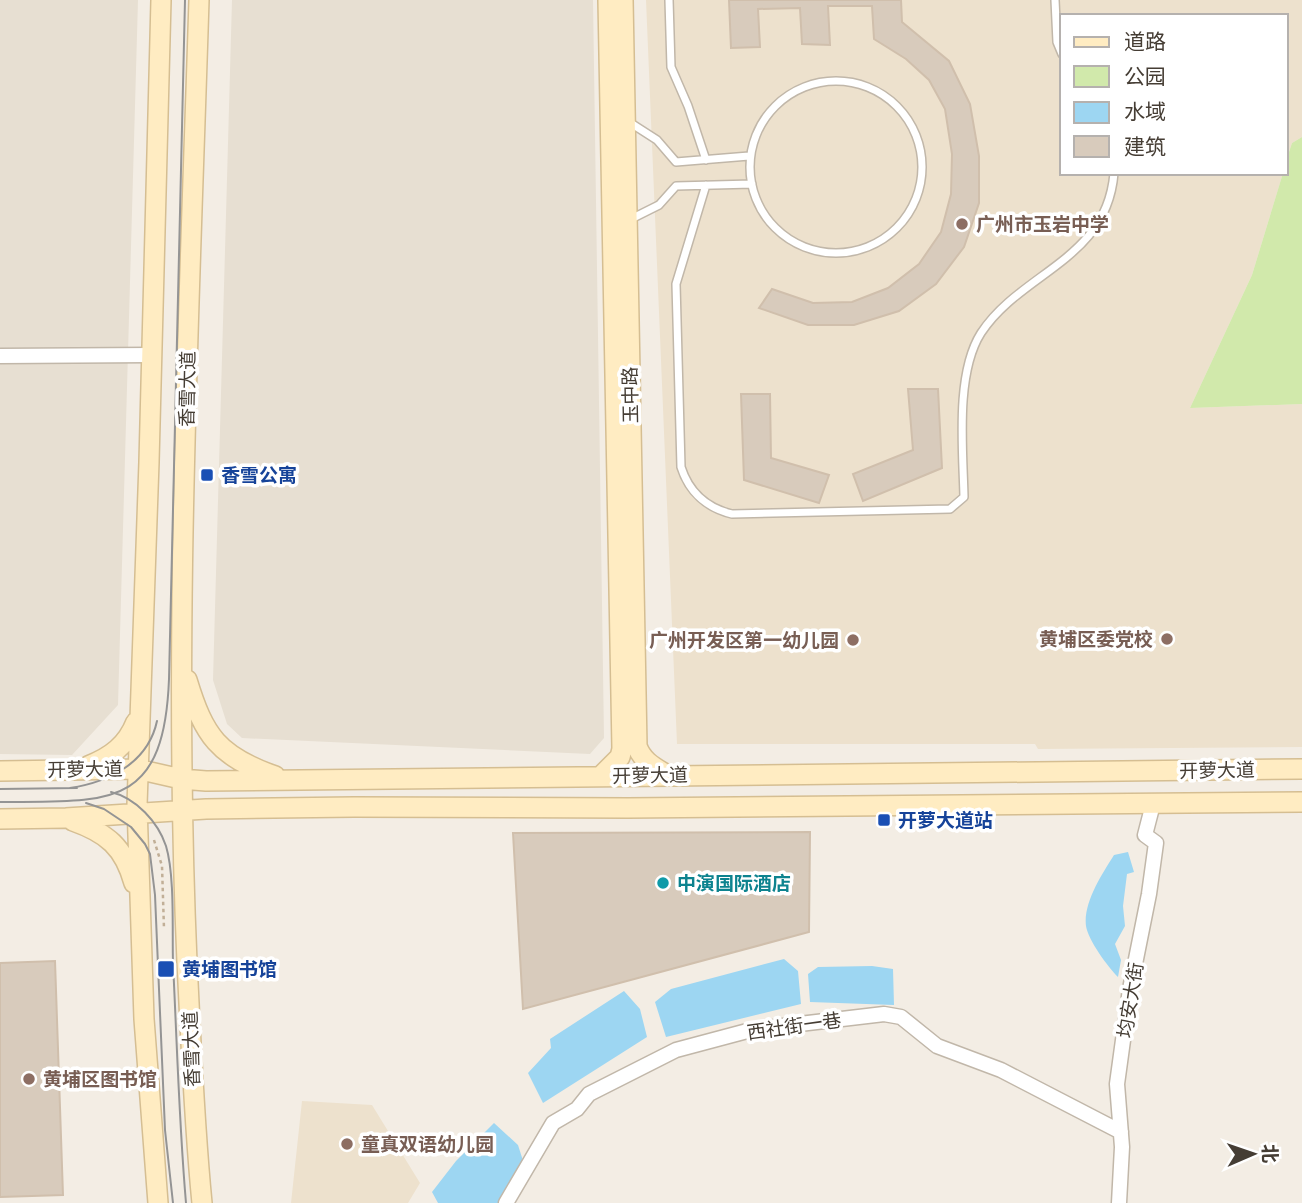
<svg xmlns="http://www.w3.org/2000/svg" width="1302" height="1203" viewBox="0 0 1302 1203" font-family="Commissioner,'Noto Sans SC',sans-serif">
<rect width="100%" height="100%" fill="#f3ede4"/>
<path fill="#e7dfd2" d="M0 0H138L118 705 72 755 0 754Z
M232 0H593L604 738 590 754 242 738 227 724 213 680Z"/>
<path fill="#ede1cd" d="M646 0H1302V137L1292 143 1286 161V16H1062V173H1283L1252 275 1190 408 1302 404V747L1038 749 1035 744H677Z
M302 1101 372 1105 420 1183 408 1203H291Z"/>
<path fill="#d1e9ab" d="M1302 137V404L1190 408 1252 275 1283 173H1286V161L1292 143Z"/>
<path fill="#9dd6f2" d="M1128 852 1134 872 1127 874 1123 906 1125 926 1115 944 1121 960 1118 977C1108 967 1088 940 1086 926 1083 903 1102 874 1114 855Z
M784 959 798 971 801 1004 666 1037 655 1002 671 989Z
M872 966 893 969 894 1005 810 1002 808 974 818 967Z
M624 991 640 1009 647 1037 543 1103 528 1073 551 1048 550 1039Z
M494 1123 518 1145 525 1167 498 1203H438L432 1192 456 1161Z"/>
<path fill="#d8cbbc" stroke="#d0bfac" stroke-width="2" d="M729 0H901L902 22 949 61 970 104 979 156V203L964 247 936 284 899 311 854 325H808L759 308 772 289 813 303 852 302 888 288 919 264 941 232 951 194 952 154 945 109 929 80 906 59 874 39 872 6H828L830 45 802 44 800 8 758 9 760 47 731 48Z
M908 389H938L942 468 863 501 853 474 913 450Z
M741 394H770L771 458 829 475 819 503 744 480Z
M810 832 809 932 523 1009 513 833Z
M55 961 63 1195 0 1197V963Z"/>
<g fill="none" stroke-linecap="round" stroke-linejoin="round">
<g stroke="#c1b7a9" stroke-width="10">
<path id="lane" d="M669 0 671 67 688 106 706 160
M1055 0 1057 42 1062 54
M750 167a86 86 0 1 1 172 0a86 86 0 1 1-172 0Z
M629 122 657 140 676 162 749 156
M706 185 676 284 681 467C689 492 707 508 732 514L950 509 964 497C963 450 955 374 981 333 1021 272 1107 260 1114 173
M631 219 659 205 676 186 752 184"/>
</g>
<g stroke="#c1b7a9" stroke-width="17">
<path id="street" d="M0 356 151 355
M506 1203 553 1123 577 1109 589 1094 676 1050 751 1030 791 1025 884 1014 901 1017 937 1046 1001 1070 1121 1132
M1119 1203 1122 1147 1117 1084 1130 989 1149 894 1156 843 1145 835 1153 804"/>
</g>
<g stroke="#d5be92" stroke-width="22">
<path id="secondary" d="M199 0C189 320 173 641 187 962 191 1042 194 1122 202 1203
M623 0 637 746C642 761 654 767 667 775
M187 680C204 736 218 756 275 776
M88 766C111 757 127 745 136 722
M0 771 137 769 181 779 206 781 1302 769
M601 776 620 757 622 749 608 0
M0 819 66 818 206 809 354 807 628 808 1302 802
M73 821C107 833 124 847 134 883
M158 1203 144 1019 137 805 149 462 161 0"/>
</g>
<path stroke="#c1af97" stroke-width="2.5" stroke-dasharray="3.5 3.5" stroke-linecap="butt" d="M154 840 162 866 164 929"/>
<use href="#lane" stroke="#fff" stroke-width="7"/>
<use href="#street" stroke="#fff" stroke-width="14"/>
<use href="#secondary" stroke="#ffecc2" stroke-width="19"/>
<path stroke="#949494" stroke-width="2" d="M70 788C109 782 148 763 157 721
M0 789 77 788
M111 792C136 798 158 822 166 846 175 876 172 931 173 963 177 1043 179 1123 186 1203
M0 802C108 801 164 811 169 679L185 0
M86 803 104 809 131 827 145 844 150 854 155 895 165 1130 173 1203"/>
</g>
<g fill="#8d6e63" stroke="#fff" stroke-width="2.5">
<circle cx="962" cy="224" r="7"/>
<circle cx="1167" cy="639" r="7"/>
<circle cx="853" cy="640" r="7"/>
<circle cx="29" cy="1079" r="7"/>
<circle cx="347" cy="1144" r="7"/>
</g>
<g fill="#1a4fb4" stroke="#fff" stroke-width="2.5">
<rect x="200" y="468" width="14" height="14" rx="3.5"/>
<rect x="877" y="813" width="14" height="14" rx="3.5"/>
<rect x="157" y="960" width="18" height="18" rx="3.5"/>
</g>
<circle fill="#0f9aa8" stroke="#fff" stroke-width="2.5" cx="663" cy="883" r="7"/>
<g text-anchor="middle" stroke-width="7" stroke-linejoin="round" paint-order="stroke">
<g font-size="19" font-weight="bold" fill="#785e54" stroke="#fff" text-anchor="start">
<text x="976" y="231">广州市玉岩中学</text>
<text x="1153" y="646" text-anchor="end">黄埔区委党校</text>
<text x="839" y="647" text-anchor="end">广州开发区第一幼儿园</text>
<text x="43" y="1086">黄埔区图书馆</text>
<text x="361" y="1151">童真双语幼儿园</text>
</g>
<g font-size="19" fill="#453d34" stroke="#fff">
<text transform="translate(187 389) rotate(-89)" y="7">香雪大道</text>
<text transform="translate(630 395) rotate(-91)" y="7">玉中路</text>
<text transform="translate(85 769) rotate(-1)" y="7">开萝大道</text>
<text transform="translate(1217 770) rotate(-1)" y="7">开萝大道</text>
<text transform="translate(650 775) rotate(-1)" y="7">开萝大道</text>
<text transform="translate(1130 1000) rotate(-81)" y="7">均安大街</text>
<text transform="translate(794 1026) rotate(-8)" y="7">西社街一巷</text>
<text transform="translate(191 1049) rotate(-92)" y="7">香雪大道</text>
</g>
<g font-size="19" font-weight="bold" fill="#164399" stroke="#fff" text-anchor="start">
<text x="221" y="482">香雪公寓</text>
<text x="898" y="827">开萝大道站</text>
<text x="182" y="976">黄埔图书馆</text>
</g>
<g font-size="19" font-weight="bold" fill="#0d838f" stroke="#fff" text-anchor="start">
<text x="677" y="890">中演国际酒店</text>
</g>
</g>
<rect x="1060" y="14" width="228" height="161" fill="#ffffff" stroke="#b5b1ae" stroke-width="2"/>
<rect x="1074" y="37" width="35" height="10" fill="#ffecc2" stroke="#b5b1ae" stroke-width="2"/>
<text x="1124" y="49" font-size="21" fill="#453d34">道路</text>
<rect x="1074" y="66" width="35" height="21" fill="#d1e9ab" stroke="#b5b1ae" stroke-width="2"/>
<text x="1124" y="84" font-size="21" fill="#453d34">公园</text>
<rect x="1074" y="102" width="35" height="21" fill="#9dd6f2" stroke="#b5b1ae" stroke-width="2"/>
<text x="1124" y="119" font-size="21" fill="#453d34">水域</text>
<rect x="1074" y="136" width="35" height="21" fill="#d8cbbc" stroke="#b5b1ae" stroke-width="2"/>
<text x="1124" y="154" font-size="21" fill="#453d34">建筑</text>
<g transform="translate(1253 1154) rotate(88)" stroke="#ffffff" stroke-width="5" paint-order="stroke">
<path d="M0-5L12 26L0 18L-12 26Z" fill="#453d34"/>
<text y="-10" font-size="19" font-weight="bold" text-anchor="middle" fill="#453d34">北</text>
</g>
</svg>
